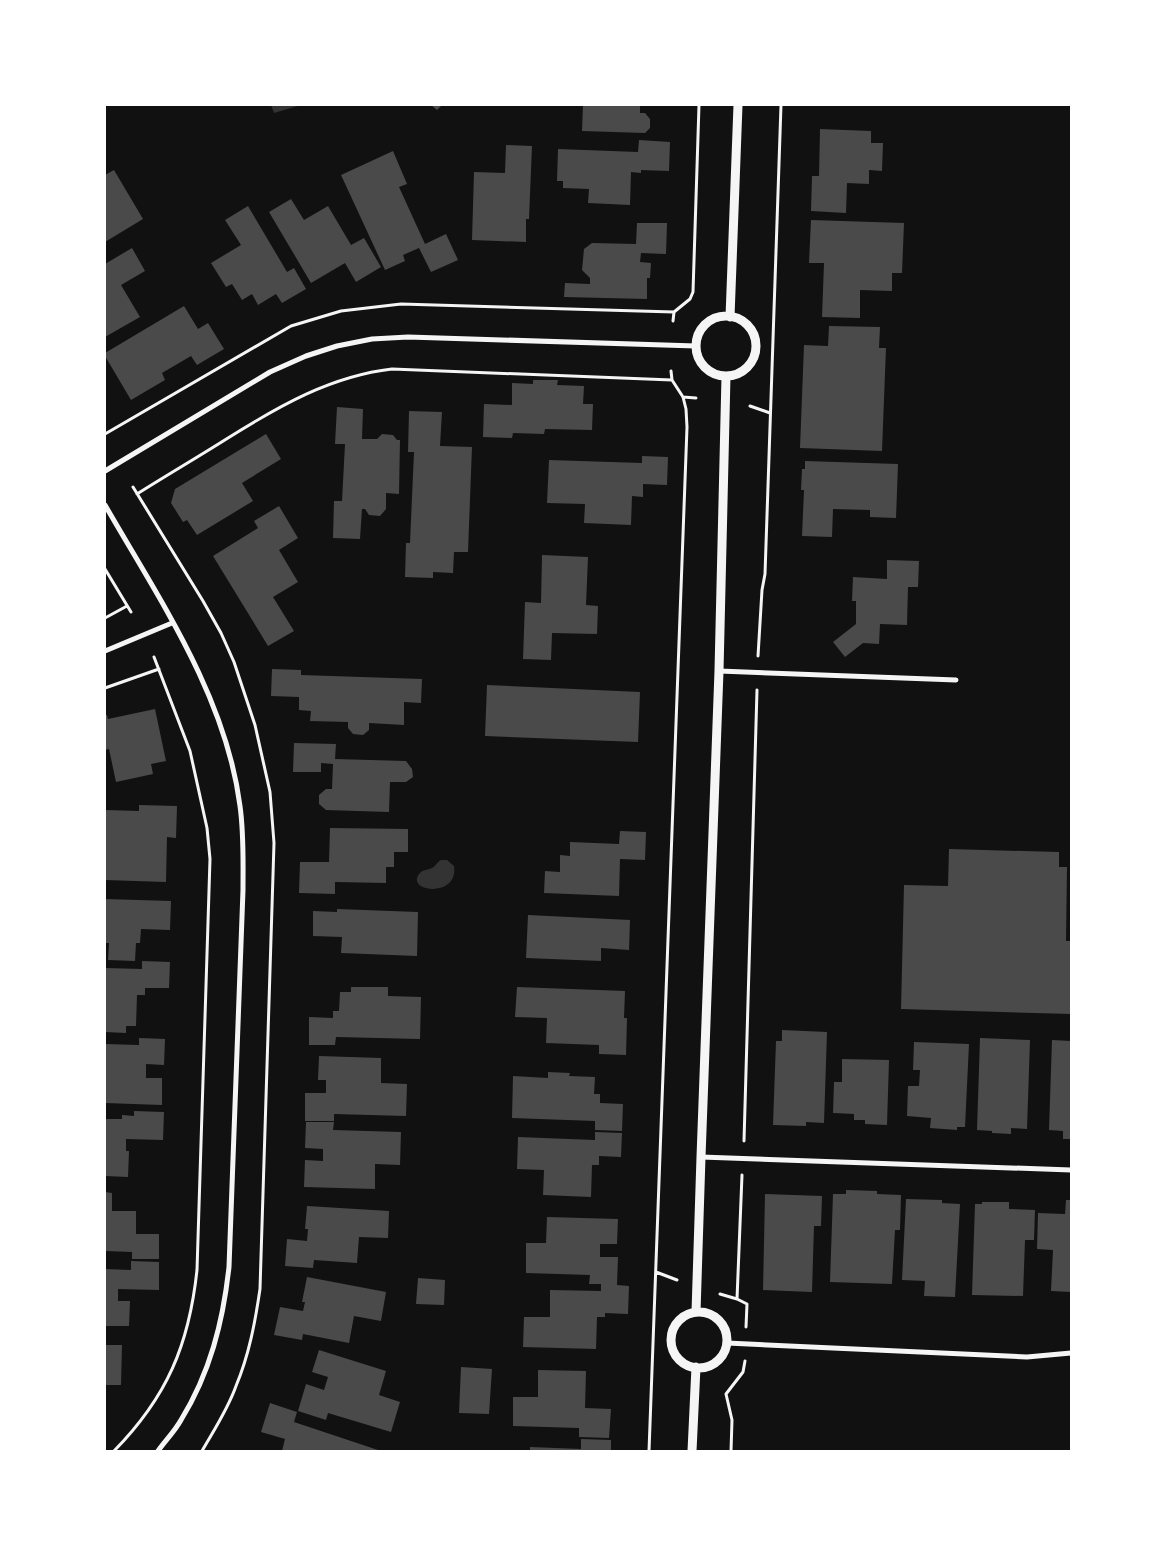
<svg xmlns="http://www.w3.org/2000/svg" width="1176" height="1556" viewBox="0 0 1176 1556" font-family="'Open Sans',sans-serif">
<rect width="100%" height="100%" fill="#111"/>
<path fill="#333" d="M271 105H301L274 113Z
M441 860H447L454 866C459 900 401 891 421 872 425 869 429 870 432 868 436 866 437 862 441 860Z"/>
<path fill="#4a4a4a" d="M431 105H442L437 110Z
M583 105H640V113H645L650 119V128L645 133 582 131Z
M820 129 871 131V143H883L882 171 869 170V184L847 183 846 213 811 211 812 176H819Z
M639 140 670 142 669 171 641 170V173L631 172 630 205 588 203 589 189 563 188V181H557L558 149 638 152Z
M506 145 532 146 529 219H526V242L472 240 474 172 505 173Z
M393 151 407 184 399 187 425 244 446 234 458 260 431 272 419 248 403 255 405 261 385 270 341 175Z
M114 170 143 219 105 242V175Z
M291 199 304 220 328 206 351 245 364 238 381 267 356 282 345 263 311 283 269 212Z
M248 206 287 272 294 268 306 289 282 303 276 294 258 305 252 294 242 300 232 284 226 287 211 263 241 245 225 220Z
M811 220 904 223 902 273H892V291L860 290V318L822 317 824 263H809Z
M637 223H667L666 254 641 253 640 262 651 263 650 278H647V299L564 297 565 283 590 284V278L582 270 584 249 592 243 636 244Z
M132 248 145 271 121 285 140 317 105 337V264Z
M184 306 198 329 208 323 224 349 197 365 191 356 162 373 165 380 131 400 105 356V353Z
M829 326 880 327 879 348H886L882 451 800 448 804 345 828 346Z
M533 380H558L557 385 584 386 583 404H593L592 430 545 429 544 434 513 433 512 438 483 437 484 404 512 405V383L533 384Z
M337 407 363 409 362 439H377L382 434 393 435 397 440H400L399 494 386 493V509L380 516 369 515 365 509H362L360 539 333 538 334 501H342L345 444H335Z
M409 411 442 412 440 446 472 447 468 552H454L453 573 433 572V578L405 577 406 543H410L414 452H408Z
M266 434 281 459 242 483 253 501 197 535 187 520 183 522 171 503 175 489Z
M642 456 668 457 667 485 643 484V497L632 496 631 525 584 523 585 504 547 503 549 460 642 463Z
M805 461 898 464 896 518 870 517V510L833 509 832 537 802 536 804 490H801L802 469H805Z
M279 506 298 538 279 550 298 582 273 597 294 631 268 646 213 556 258 528 254 521Z
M542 555 588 557 586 605 598 606 597 634 552 633 551 660 523 659 525 602 541 603Z
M887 560 919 561 918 587H908L907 625 880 624 879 644 863 643 845 657 833 642 856 624V601H852L853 577 887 579Z
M272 669 301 670V675L422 679 421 703 404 702V725L369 723V730L363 735 353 734 348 728V722L310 721 311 711 299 710V697L271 696Z
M487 685 640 692 638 742 485 736Z
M155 709 166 761 151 764 153 774 116 782 109 749 105 750V715H107L108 719Z
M294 743 336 744 335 759 406 761 412 769 413 777 406 782H390L389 812 326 810 319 804V795L326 789H332L333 764 321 763V772H293Z
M139 805 177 806 176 838 167 837 166 882 105 880V810L139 811Z
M330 828 408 829V852H394V867H386V883L335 882V894L299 893 300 862H329Z
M620 831 646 832 645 860 620 859 619 896 544 893 545 871 560 872V855L570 856V842L619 844Z
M949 849 1059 852V867H1067L1066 941H1071V1014L901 1009 904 885 948 886Z
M105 899 171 901 170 930 141 929 140 943H136L135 961 108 960 109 943H105Z
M337 909 418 912 417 956 341 953 342 937 313 936V911L337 912Z
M528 915 630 920 629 950 601 948V961L526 958Z
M142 961 170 962 169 988H145V995H137L136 1026H126V1033L105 1032V968L142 969Z
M351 987H388V996L421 997 420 1039 336 1037 335 1045H309V1017L333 1018V1011H339L340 992H351Z
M517 987 625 991 624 1018H627L626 1055 599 1054V1045L546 1043 547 1018 515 1017Z
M782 1030 827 1032 824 1123 806 1122V1126L773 1125 776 1041H782Z
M139 1038 165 1039 164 1065 146 1064V1078H162V1105L105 1103V1044L139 1045Z
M980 1038 1030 1040 1027 1129 1011 1128V1134L992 1133V1131L977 1130Z
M1052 1040 1071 1041V1139H1063V1131L1049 1130Z
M914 1042 969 1044 965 1127H957V1130L930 1128 931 1118 907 1116 908 1086H919L920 1070H913Z
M319 1056 381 1058V1083L407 1084 406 1116 334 1114V1121H305V1093H326V1080H318Z
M842 1059 889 1060 887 1125 865 1124V1120H854V1114L833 1113 834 1082H842Z
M548 1072 570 1073 569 1076 595 1077 594 1094H600V1103L623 1104 622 1131 595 1130V1121L512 1118 513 1076 548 1078Z
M134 1111 164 1112 163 1140 126 1139V1151H129L128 1177 105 1176V1119H122V1115L134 1116Z
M306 1122H334L333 1130 401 1132 400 1165 375 1164V1189L304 1187 305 1160 323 1161V1149L305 1148Z
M595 1132 622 1133 621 1157 599 1156V1165H592L591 1197 543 1195 544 1170 517 1169 518 1137 595 1140Z
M846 1190 877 1191V1194L901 1195 900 1230H895L892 1284 830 1282 833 1194H846Z
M105 1192 112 1193V1211H136V1234H159V1259H132V1252L105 1251Z
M765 1194 822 1196 821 1226H814L812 1292 763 1290Z
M906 1199 942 1200V1203L960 1204 955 1297 924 1296 925 1281 902 1280Z
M1066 1200H1071V1292L1051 1291 1053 1250 1037 1249 1038 1213 1065 1214Z
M982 1202H1009V1209L1035 1210 1034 1240H1025L1023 1296 972 1295 975 1204H982Z
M307 1206 389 1211 388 1238 359 1237 357 1263 314 1260 313 1268 285 1266 287 1239 307 1241 308 1229H305Z
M547 1217 618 1219 617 1244H600V1257H618L617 1285 629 1286 628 1314 605 1313V1317H597L596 1349 523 1347 524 1317H550V1290L601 1291V1284H589L590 1275 526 1273V1243H546Z
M131 1261 159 1262V1290L118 1289V1301H130L129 1326H105V1269L131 1270Z
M307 1277 386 1292 381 1321 354 1316 349 1343 303 1334 302 1340 274 1335 280 1307 303 1311 305 1302H302Z
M418 1278 445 1280 444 1305 416 1304Z
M105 1345H122L121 1385H105Z
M319 1350 386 1371 379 1395 400 1402 391 1432 328 1413 326 1420 298 1411 306 1384 324 1390 328 1377 312 1372Z
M461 1367 492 1369 489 1414 459 1413Z
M538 1370 586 1371 585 1408 611 1409 609 1438 579 1437V1428L513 1426V1397H538Z
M270 1403 297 1412 294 1422 381 1451H282L285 1439 261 1432Z
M581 1439 611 1440V1451H530V1447L581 1449Z"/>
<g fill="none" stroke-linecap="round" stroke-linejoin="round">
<path stroke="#f5f5f5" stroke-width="3" d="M673 321 674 312 690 299 693 292 699 105
M671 371 672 380 683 397 696 398
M750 406 770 413
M105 434 291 326 341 311 401 304 674 312
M133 487 203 601 221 633 234 662 255 725 270 792 274 843 260 1289C255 1323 249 1355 236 1386 228 1409 214 1430 202 1451
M137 494C167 475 198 457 228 438 279 406 331 376 392 369L672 380
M105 569 131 612
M105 618 127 606
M758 656 762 590 765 574 781 105
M105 688 159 669
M744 1141 757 690
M742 1175 737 1299 747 1304 746 1327
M656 1272 677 1280
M720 1294 737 1299
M114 1451C167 1397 189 1345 197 1270L210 859 207 828 190 751 154 657
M649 1451 687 427 686 409 683 397
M731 1451 732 1420 726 1394 743 1372 745 1361"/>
<path stroke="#f5f5f5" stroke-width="5" d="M105 471 270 372 306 356 337 346 372 339 408 337 696 346
M105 505C159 599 226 696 240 806 244 834 243 862 243 890L229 1267C223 1322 210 1373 181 1420 175 1431 165 1441 158 1451
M105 651 172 623
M719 671 956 680
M701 1157 1071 1170
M727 1343 1027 1357 1071 1353"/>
<path stroke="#f5f5f5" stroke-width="9" d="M696 346a30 30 0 1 1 60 0a30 30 0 1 1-60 0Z
M730 317 738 105
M696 1312 701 1157 719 671 726 376
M671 1340a28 28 0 1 1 56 0a28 28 0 1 1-56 0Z
M692 1451 696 1367"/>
</g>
<rect width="1176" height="1556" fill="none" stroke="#ffffff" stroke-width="212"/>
</svg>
